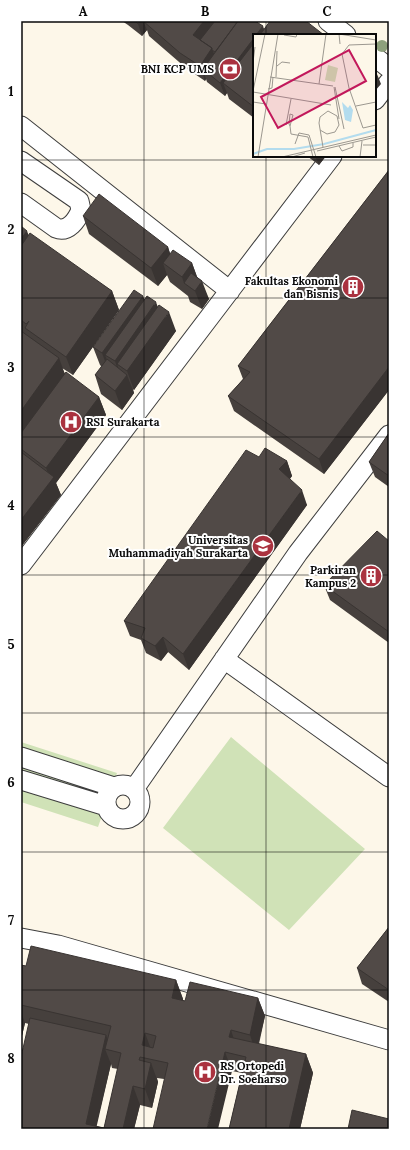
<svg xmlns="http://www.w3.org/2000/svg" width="410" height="1150" viewBox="0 0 410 1150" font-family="Lora,serif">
<rect width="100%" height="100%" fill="#fdf7e9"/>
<path fill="#d0e2b7" d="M231 737 365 849 289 930 163 828Z
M21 742 117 773 98 827 21 802Z"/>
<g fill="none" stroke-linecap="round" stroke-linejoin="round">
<g stroke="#3d3d3d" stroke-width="21">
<path id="minor" d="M328 21 346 35
M375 57 389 68
M375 100 389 82
M21 126 230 291
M21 161 79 201 81 210C77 220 68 233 56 228L21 203
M21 565 332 156
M224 659 389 777
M21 757 114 787
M21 780 106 806
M106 802a17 17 0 1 1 34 0a17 17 0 1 1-34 0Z
M134 789 298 553 389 435
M21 938 58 945 389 1040"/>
</g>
<use href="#minor" stroke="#fff" stroke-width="19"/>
</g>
<circle fill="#8da07c" cx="382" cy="46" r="6"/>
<path fill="#46403d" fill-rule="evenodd" d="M122 21H255L264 29 306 21 254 35V118L229 99 227 93 225 96 207 82 206 79 205 81 186 68 149 36 147 30 142 36 128 25Z
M307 156H326L319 165Z
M389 170V390L324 474 234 411 228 396 243 379 238 366Z
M83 216 168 247 170 254 192 263 197 277 209 299 202 309 190 302 188 296 170 282 167 275 158 286 89 234Z
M21 226 29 236 112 291 119 310 73 375 62 368 65 374 99 397 106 415 56 483 61 495 21 547Z
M143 296 144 300 158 307 176 331 134 390 133 389 134 393 122 410 101 394 95 375 102 367 100 365 93 347Z
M389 433V487L375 477 369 462Z
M259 457 287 461 292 476 290 479 307 505 189 670 168 652 161 661 146 653 141 640 130 636 124 621Z
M389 541V643L330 600 324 585Z
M389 927V1002L362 984 357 968Z
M21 965 26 966 176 980 183 999V1000L185 1001 258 998 265 1016 259 1044 306 1054 313 1073 300 1129H229L242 1073 232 1071 164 1079 157 1078 158 1082 152 1108 140 1105 134 1129H21L29 1024 25 1023 21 1040ZM111 1064 112 1068 118 1069 104 1128 96 1126Z"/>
<path fill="#393432" d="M140 21H143L147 30 142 36 138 24Z
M204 21H221L204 43 193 35Z
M263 26 266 35H256Z
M254 38V57L223 83 227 93 225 96 220 83Z
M212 48 217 63 203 69 206 79 205 81 200 66Z
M375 69 381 84 375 91Z
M315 156H326L319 165Z
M27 231 34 249 21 266V239Z
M168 247 174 265 163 263 167 275 158 286 151 268Z
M192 263 199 282 184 283 182 277Z
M202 281 209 299 202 309 195 291Z
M112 291 119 310 73 375 66 357Z
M143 296 149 313 156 302 163 321 169 312 176 331 134 390 127 371 117 364 122 379 121 380 115 361 105 355 111 369 109 372 102 353Z
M59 358 66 377 21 437V411Z
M389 367V390L324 474 319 459Z
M127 375 134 393 122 410 115 391Z
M99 397 106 415 56 483 61 495 21 547V520L51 481 46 468Z
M287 461 292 476 285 484 279 469Z
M302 490 307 505 189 670 183 654Z
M163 637 168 652 161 661 155 646Z
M176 980 183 999 179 1017 172 998Z
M258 998 265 1016 256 1053 250 1035Z
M21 1012 25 1023 21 1040Z
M231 1030 237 1049 236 1055 229 1037Z
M145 1033 152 1052 142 1045Z
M106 1035 112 1051 105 1049 111 1064 96 1129 86 1124Z
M225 1052 232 1071 218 1129H207Z
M306 1054 313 1073 300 1129H289Z
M151 1063 158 1082 152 1108 145 1089Z
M133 1086 140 1105 134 1129H123Z"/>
<path fill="#514a47" stroke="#393432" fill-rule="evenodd" d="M135 21H140L138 24Z
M143 21H204L193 35 212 48 200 66 180 53Z
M215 21H238L215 52 212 50V48L200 40Z
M238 21H255L263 26 256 35H254V38L220 83 203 69Z
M270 21H306L324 35H260Z
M254 43V107L223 83Z
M389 170V367L319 459 228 396 250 372 238 366Z
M99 194 168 247 151 268 83 216Z
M21 226 27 231 21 239Z
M30 233 112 291 66 357 25 328 29 321 26 324 21 320V246Z
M173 250 192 263 182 277 163 263Z
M191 273 202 281 195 291 184 283Z
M134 290 143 296 102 353 93 347Z
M147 296 156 302 115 361 105 355Z
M159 305 169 312 127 371 117 364Z
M21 331 59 358 21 411Z
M107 359 127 375 115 391 95 375Z
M66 372 99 397 46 468 21 449V433Z
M389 433V476L369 462Z
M265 448 287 461 279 469 302 490 183 654 163 637 155 646 141 638 145 628 124 621 246 450 259 457Z
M21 452 54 477 21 520Z
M377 531 389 541V632L324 585Z
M389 927V990L357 968Z
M31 946 176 980 172 998 185 1001 190 982 258 998 250 1035 231 1030 229 1037 306 1054 289 1129H229L246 1057 225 1052 207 1129H153L168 1063 140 1057 139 1060 151 1063 145 1089 133 1086 123 1129H21V1057L30 1018 106 1035 86 1124 104 1128 121 1053 105 1049 111 1026 21 1005V965L26 966ZM145 1033 156 1036 153 1048 142 1045Z
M352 1110 389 1119V1129H348Z"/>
<path fill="none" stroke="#0a0a0a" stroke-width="1" stroke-opacity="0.55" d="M144 21V1129M266 21V35M266 156V1129M21 160H389M21 298H389M21 437H389M21 575H389M21 713H389M21 852H389M21 990H389"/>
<defs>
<g id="bank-disc" transform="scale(1.15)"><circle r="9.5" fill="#aa323f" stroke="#fff"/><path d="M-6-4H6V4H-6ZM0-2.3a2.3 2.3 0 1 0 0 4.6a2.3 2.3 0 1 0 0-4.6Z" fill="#fff"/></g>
<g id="building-disc" transform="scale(1.15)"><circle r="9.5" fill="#aa323f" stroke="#fff"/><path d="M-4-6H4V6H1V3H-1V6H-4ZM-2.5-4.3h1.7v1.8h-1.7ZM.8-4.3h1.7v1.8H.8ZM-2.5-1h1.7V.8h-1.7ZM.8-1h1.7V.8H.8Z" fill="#fff"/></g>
<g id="hospital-disc" transform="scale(1.15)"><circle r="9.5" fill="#aa323f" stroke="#fff"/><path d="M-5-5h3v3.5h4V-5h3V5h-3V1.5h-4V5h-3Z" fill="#fff"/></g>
<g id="university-disc" transform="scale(1.15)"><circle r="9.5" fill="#aa323f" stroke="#fff"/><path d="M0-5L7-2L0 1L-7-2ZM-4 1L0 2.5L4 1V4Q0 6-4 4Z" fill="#fff"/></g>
</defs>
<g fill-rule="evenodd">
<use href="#bank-disc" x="230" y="69"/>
<use href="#building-disc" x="353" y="287"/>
<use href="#hospital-disc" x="71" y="422"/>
<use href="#university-disc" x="263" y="546"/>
<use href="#building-disc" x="371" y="576"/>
<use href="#hospital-disc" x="205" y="1072"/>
</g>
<g text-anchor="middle" stroke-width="4" stroke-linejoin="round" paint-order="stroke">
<g font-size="11" font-weight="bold" fill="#0a0a0a" stroke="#fff" text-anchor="end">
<text x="214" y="73">BNI KCP UMS</text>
<text x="338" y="285">Fakultas Ekonomi<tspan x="338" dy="13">dan Bisnis</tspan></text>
<text x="86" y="426" text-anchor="start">RSI Surakarta</text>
<text x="248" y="544">Universitas<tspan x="248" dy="13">Muhammadiyah Surakarta</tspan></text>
<text x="356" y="574">Parkiran<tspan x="356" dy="13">Kampus 2</tspan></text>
<text x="220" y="1070" text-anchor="start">RS Ortopedi<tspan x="220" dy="13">Dr. Soeharso</tspan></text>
</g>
</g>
<g transform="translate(253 34)">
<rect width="123" height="123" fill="#fdf7e9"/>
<path d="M75 31 85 34 82 48 72 46Z" fill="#d0e2b7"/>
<path d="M89 68 95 74 97 71 100 76 98 88 92 86Z" fill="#b3dcee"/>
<path fill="none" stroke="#b3dcee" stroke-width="2" d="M0 120 14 115H41L71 110 123 96"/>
<path fill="none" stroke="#9c9890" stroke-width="1" d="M31 1 43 3 44 0M87 10 86 0 123 6M123 10 96 11 89 20 96 54 110 94 123 91M0 28 2 13M24 32 29 28 37 29M17 43 80 52M23 43 24 17M66 50 73 0M81 53 86 85M82 53 91 95M15 55 19 54 20 43M0 57 12 0M0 58 78 71M0 68 13 70M103 72 123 68M37 80 40 81 37 92 36 90ZM33 91 38 65M37 92 38 100 55 103 60 123M67 96 74 100 82 98 86 91 84 82 75 77 67 83 66 89 70 113M42 110 46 99 56 101 63 123M110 111H123M86 112 89 117 100 113V109M64 117 123 103M5 123 25 0M29 123 123 101M39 123 52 119M107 123 109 107"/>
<path fill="#c2185b" fill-opacity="0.15" stroke="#c2185b" stroke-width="2" d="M96 16 113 47 25 94 8 63Z"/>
<rect width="123" height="123" fill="none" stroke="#0a0a0a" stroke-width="2"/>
</g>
<rect width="410" height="1150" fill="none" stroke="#ffffff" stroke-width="44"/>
<rect x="22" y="22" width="366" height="1106" fill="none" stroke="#0a0a0a" stroke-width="1.5"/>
<g font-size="13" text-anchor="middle" font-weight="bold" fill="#0a0a0a">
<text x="83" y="16">A</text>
<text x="205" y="16">B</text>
<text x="327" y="16">C</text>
<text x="11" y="96">1</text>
<text x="11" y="234">2</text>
<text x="11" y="372">3</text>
<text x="11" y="510">4</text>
<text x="11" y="649">5</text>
<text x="11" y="787">6</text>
<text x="11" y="925">7</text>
<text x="11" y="1063">8</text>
</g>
</svg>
